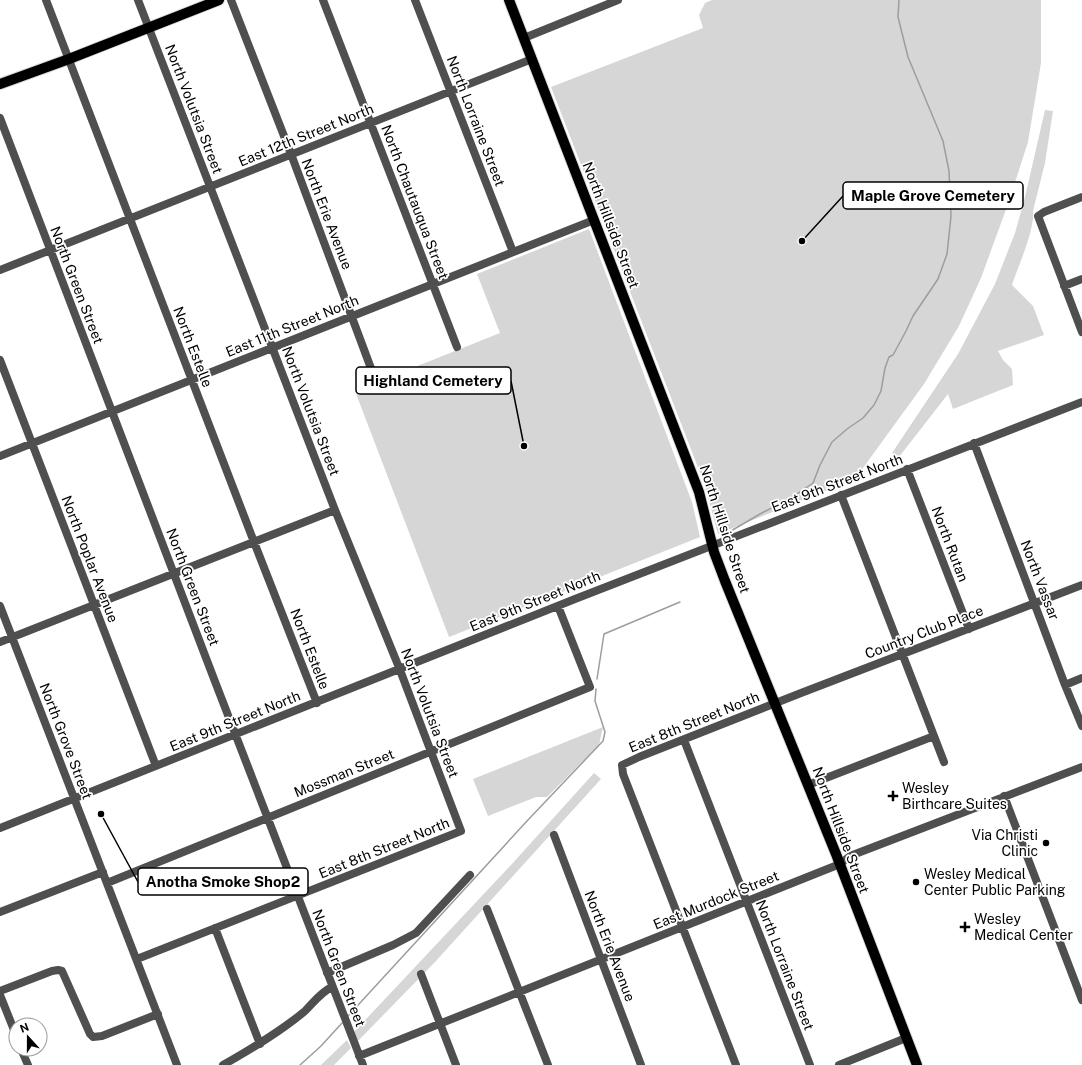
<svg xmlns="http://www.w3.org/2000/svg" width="1082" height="1065" viewBox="0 0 1082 1065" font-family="'Public Sans',sans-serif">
<rect width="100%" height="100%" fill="#fff"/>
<path fill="#d6d6d6" d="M712 0H1041V63L1028 142 1008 204 981 278 959 326 924 384 855 479 718 534 704 483 551 87 703 28 699 15 705 3Z
M1045 110 1053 111 1045 163 1033 211C1035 229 1018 267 1012 285L1033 306 1044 335 998 351 1003 360 1012 369 1013 385 953 409 948 394 899 457 892 453 958 354 995 284 1015 233 1025 197Z
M589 229 692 502 700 537 449 637 355 391 500 333 477 274Z
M603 727 599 745 547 797H536L488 816 473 779Z
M594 773 601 779 435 962 357 1042 353 1033 511 865Z
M347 1040 351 1048 334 1065H321Z"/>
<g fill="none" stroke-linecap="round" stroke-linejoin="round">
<path stroke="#9d9d9d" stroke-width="1.5" d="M724 535 760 514 791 498 813 483 820 465 832 442 847 429 863 418 874 405 881 391 885 368 889 357 893 355 906 331 913 316 938 279 947 254 951 216 949 171 943 141 908 57 898 17 899 0
M597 679 604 634 680 602
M348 1016 527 821 603 741 605 732 595 701 596 689
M300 1065 321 1046 342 1023"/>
<g stroke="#dbdbdb" stroke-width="12">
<path id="major" d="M509 0 699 492 714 552 725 581 836 854 917 1065
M0 84 69 59 219 0"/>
</g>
<path stroke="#4f4f4f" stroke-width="8" d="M46 0 254 542 317 703
M231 0 291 154 372 371
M323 0 457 347
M415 0 513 252
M524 38 618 0
M0 118C121 434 240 750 363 1065
M1082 197 1044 212 1038 216 1082 332
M0 270 532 59
M1064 286 1082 279
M0 360 156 766
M974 443 1065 685 1082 726
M0 456 594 220
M907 469 969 629
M841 495 944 762
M0 606 177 1065
M0 642 335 510
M1065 685 1082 678
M684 740 810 1065
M808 785 934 736
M1004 796 1082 1000
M0 828 575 599 1082 402
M554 835 641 1065
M107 883 590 687 558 606
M487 909 548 1065
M0 912 103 872
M215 928 260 1044
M137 959 461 831 400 670 335 510 138 0
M327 973 393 945 416 933 470 875
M421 974 456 1065
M0 991 52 971 58 970 62 971 90 1034 93 1037 102 1036 158 1014
M0 995 16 1035
M21 1049 28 1065
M359 1056 840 864 850 856 1082 767
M223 1065C251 1049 280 1032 305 1011 314 1002 321 992 332 987
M736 1065 623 774 622 765 639 757 801 693 1082 585
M839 1065 906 1038"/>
<use href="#major" stroke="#000" stroke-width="10"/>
</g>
<g fill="#000" stroke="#fff" stroke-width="1.5">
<path d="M891 790h4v4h4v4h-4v4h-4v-4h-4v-4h4z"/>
<circle cx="1046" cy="843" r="4"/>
<circle cx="916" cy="882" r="4"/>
<path d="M963 921h4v4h4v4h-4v4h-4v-4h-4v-4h4z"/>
</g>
<g text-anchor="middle" stroke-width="3.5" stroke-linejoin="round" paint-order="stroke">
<g font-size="14" fill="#000" stroke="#fff">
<text transform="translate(194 109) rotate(69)" y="5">North Volutsia Street</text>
<text transform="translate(476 121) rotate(69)" y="5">North Lorraine Street</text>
<text transform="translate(306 135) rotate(-22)" y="5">East 12th Street North</text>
<text transform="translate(415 202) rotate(69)" y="5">North Chautauqua Street</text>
<text transform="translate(327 214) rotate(69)" y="5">North Erie Avenue</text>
<text transform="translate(611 225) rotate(69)" y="5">North Hillside Street</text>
<text transform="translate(77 285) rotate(69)" y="5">North Green Street</text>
<text transform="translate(292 326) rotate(-22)" y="5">East 11th Street North</text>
<text transform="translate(193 347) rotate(69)" y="5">North Estelle</text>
<text transform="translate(311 411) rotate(69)" y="5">North Volutsia Street</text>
<text transform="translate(837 483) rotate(-21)" y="5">East 9th Street North</text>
<text transform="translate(725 529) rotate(72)" y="5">North Hillside Street</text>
<text transform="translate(950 544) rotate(69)" y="5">North Rutan</text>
<text transform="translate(90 559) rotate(69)" y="5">North Poplar Avenue</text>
<text transform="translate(1040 580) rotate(69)" y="5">North Vassar</text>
<text transform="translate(193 587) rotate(69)" y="5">North Green Street</text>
<text transform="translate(535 601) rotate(-22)" y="5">East 9th Street North</text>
<text transform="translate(924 632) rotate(-21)" y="5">Country Club Place</text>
<text transform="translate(310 649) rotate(69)" y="5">North Estelle</text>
<text transform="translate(430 713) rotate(69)" y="5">North Volutsia Street</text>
<text transform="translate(235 721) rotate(-22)" y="5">East 9th Street North</text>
<text transform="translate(694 722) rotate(-22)" y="5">East 8th Street North</text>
<text transform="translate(66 741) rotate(69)" y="5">North Grove Street</text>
<text transform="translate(344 773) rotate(-22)" y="5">Mossman Street</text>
<text transform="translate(841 830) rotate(69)" y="5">North Hillside Street</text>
<text transform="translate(384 848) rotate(-22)" y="5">East 8th Street North</text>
<text transform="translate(716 900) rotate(-22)" y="5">East Murdock Street</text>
<text transform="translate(610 946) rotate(69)" y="5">North Erie Avenue</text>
<text transform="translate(785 965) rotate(69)" y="5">North Lorraine Street</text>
<text transform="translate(339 968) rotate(69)" y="5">North Green Street</text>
</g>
<g font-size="14" fill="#000" stroke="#fff" text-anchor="start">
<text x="902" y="793">Wesley<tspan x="902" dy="16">Birthcare Suites</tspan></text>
<text x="1038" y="840" text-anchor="end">Via Christi<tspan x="1038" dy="16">Clinic</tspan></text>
<text x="924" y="879">Wesley Medical<tspan x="924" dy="16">Center Public Parking</tspan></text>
<text x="974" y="924">Wesley<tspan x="974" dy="16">Medical Center</tspan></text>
</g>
</g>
<path fill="none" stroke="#000" stroke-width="1.5" d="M802 241L843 196M524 446L511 381M101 814L138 882"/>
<g fill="#000" stroke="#fff" stroke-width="1.5">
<circle cx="802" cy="241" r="4"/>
<circle cx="524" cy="446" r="4"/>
<circle cx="101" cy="814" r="4"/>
</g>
<g fill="#fff" stroke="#000" stroke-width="1.5">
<rect x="843" y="182" width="180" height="27" rx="4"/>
<rect x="356" y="367" width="155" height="27" rx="4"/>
<rect x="138" y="868" width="170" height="27" rx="4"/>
</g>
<g font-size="15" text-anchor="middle" font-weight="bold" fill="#000">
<text x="933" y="201">Maple Grove Cemetery</text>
<text x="433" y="386">Highland Cemetery</text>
<text x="223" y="887">Anotha Smoke Shop2</text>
</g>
<g transform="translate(28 1037) rotate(339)"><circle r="19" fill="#ffffff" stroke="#999999"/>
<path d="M0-3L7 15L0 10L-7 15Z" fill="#000000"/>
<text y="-6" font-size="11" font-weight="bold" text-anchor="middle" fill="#000000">N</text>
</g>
</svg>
